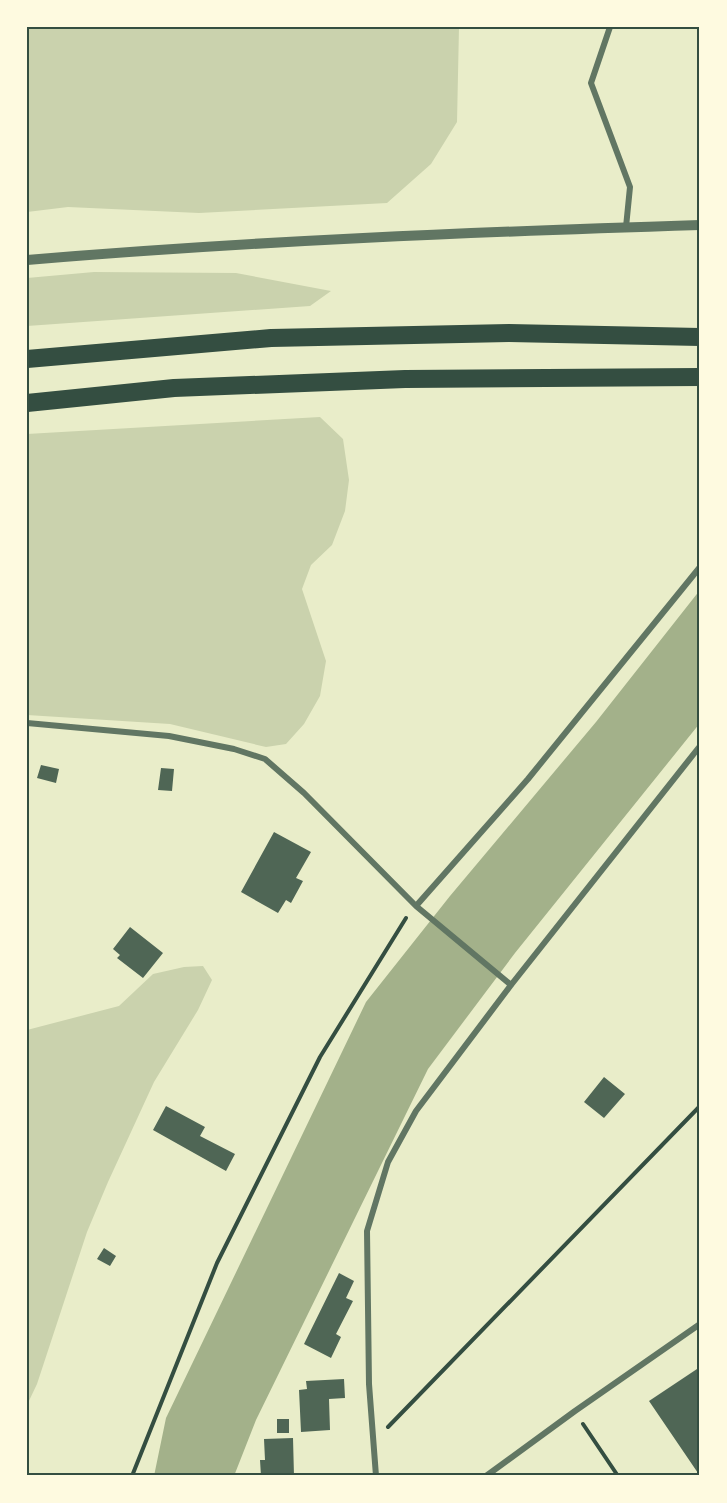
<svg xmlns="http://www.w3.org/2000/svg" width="727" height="1503" viewBox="0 0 727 1503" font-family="Figtree,sans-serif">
<rect width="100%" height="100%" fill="#e9edc9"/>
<path fill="#cad2ad" d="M27 27H459L457 122 431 164 387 203 199 213 68 207 27 212Z
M94 272 236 273 331 291 310 306 27 326V278Z
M320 417 343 439 349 480 345 511 332 545 311 565 302 589 326 661 320 696 304 724 286 744 266 747 170 724 27 715V434Z
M203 966 212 980 198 1010 154 1082 108 1182 87 1232 37 1384 27 1405V1030L119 1006 153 974 184 967Z"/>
<path fill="#a3b18a" d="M700 590V723L515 953 428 1069 256 1420 234 1476H154L166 1418 366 1002 450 896 596 722Z"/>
<path fill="#4f6655" d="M41 765 59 769 56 783 37 778Z
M161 768 174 769 172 791 158 790Z
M274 832 311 852 296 878 303 881 291 903 286 900 278 913 241 892Z
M130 927 163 953 143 978 117 958 120 955 113 949Z
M604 1077 625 1094 604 1118 584 1102Z
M166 1106 205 1127 200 1136 235 1154 226 1171 153 1130Z
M104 1248 116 1256 110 1266 97 1259Z
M339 1273 354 1281 346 1298 353 1301 336 1334 341 1337 331 1358 304 1344Z
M700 1367V1476L649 1401Z
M344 1379 345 1398 329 1399 330 1430 301 1432 299 1390 307 1389 306 1381Z
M277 1419H289V1433H277Z
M293 1438 294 1476H261L260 1460H265L264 1439Z"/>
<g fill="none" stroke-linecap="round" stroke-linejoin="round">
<path stroke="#344e41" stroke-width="4" d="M583 1424 618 1476
M388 1427 700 1106
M132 1476 217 1263 320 1057 406 918"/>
<path stroke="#617663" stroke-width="6" d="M610 27 591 83 630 187 626 227
M27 723 169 736 234 749 265 759 304 793 416 906 511 985
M416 906 528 779 700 567
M376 1476 369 1384 367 1231 388 1162 416 1111 511 985 700 746
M486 1476 575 1411 700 1324"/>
<path stroke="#617663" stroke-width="10" d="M27 260C251 241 475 232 700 225"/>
<path stroke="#344e41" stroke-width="18" d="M27 359 271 338 509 333 700 337
M27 403 174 388 405 379 700 377"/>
</g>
<rect width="727" height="1503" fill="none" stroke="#fefae0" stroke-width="57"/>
<rect x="28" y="28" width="670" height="1446" fill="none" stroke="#344e41" stroke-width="2"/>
</svg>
